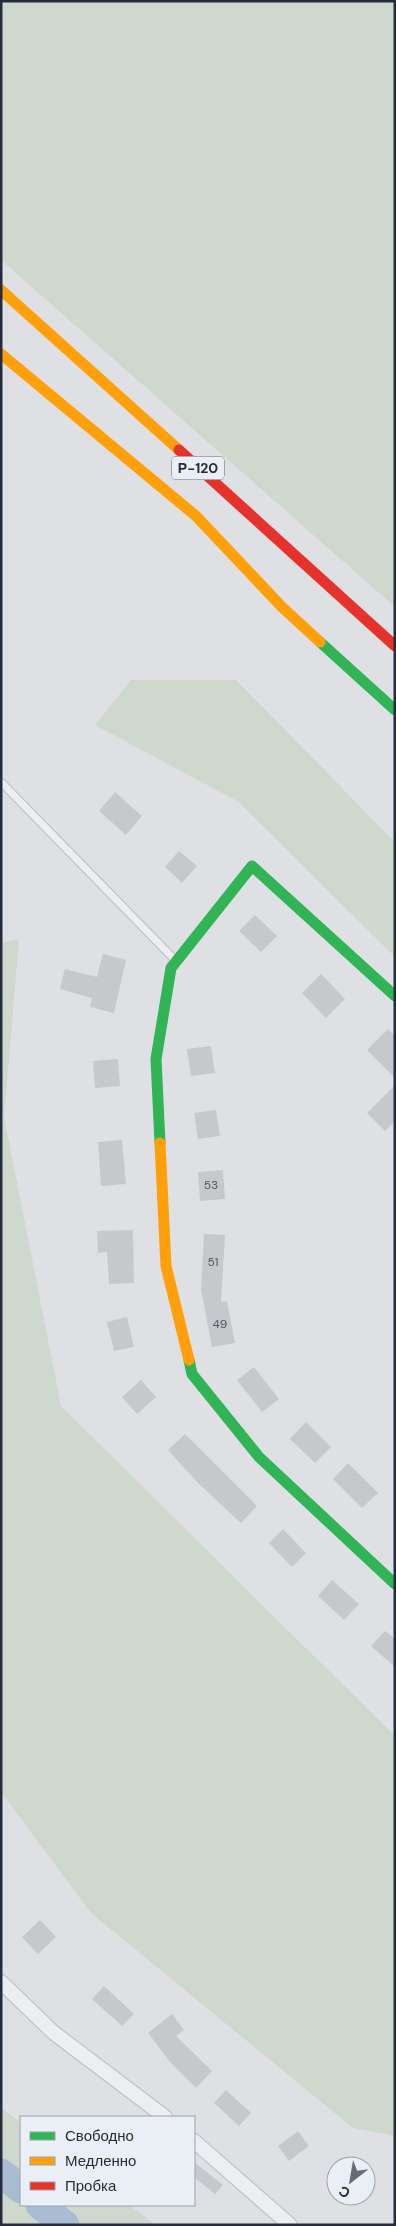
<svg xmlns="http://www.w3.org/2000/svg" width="396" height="2226" viewBox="0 0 396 2226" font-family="'DM Sans',sans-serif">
<rect width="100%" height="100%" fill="#dee0e4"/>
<path fill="#ced8cd" d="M1 1H395V607L1 260Z
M131 680H236L395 842V957L239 802 95 725Z
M19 939 4 1117 61 1406 395 1736V2136L353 2128 91 1913 1 1792V943Z
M1 2108 21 2123V2205H129L156 2225H1Z"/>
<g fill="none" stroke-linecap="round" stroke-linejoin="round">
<path stroke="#a9bcd2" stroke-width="29" d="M1 2173 21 2189
M40 2205 65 2225"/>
</g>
<path fill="#c6c8cc" d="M115 792 142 816 126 835 99 811Z
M179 851 197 866 182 883 165 867Z
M255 915 277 936 261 952 239 931Z
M103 954 126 960 114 1013 90 1007 92 998 60 989 65 969 97 977Z
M321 974 345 999 326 1018 302 993Z
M388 1029 395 1036V1078L367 1050Z
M211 1046 215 1073 191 1076 187 1049Z
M118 1059 120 1086 95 1088 93 1061Z
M395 1085V1121L385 1131 367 1113Z
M216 1110 220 1136 198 1139 194 1113Z
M122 1140 126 1184 101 1186 98 1142Z
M223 1170 225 1199 200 1201 198 1172Z
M133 1230 134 1283 109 1284 107 1252 98 1253 97 1231Z
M204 1234 225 1235 221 1302 227 1301 235 1343 212 1347 201 1289Z
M127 1317 134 1347 114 1351 107 1322Z
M254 1367 279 1399 262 1412 237 1380Z
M141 1380 156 1397 137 1414 122 1397Z
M306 1422 331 1447 315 1463 290 1439Z
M185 1434 257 1506 241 1523 198 1483 168 1450Z
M348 1463 378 1493 362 1508 333 1479Z
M283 1529 306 1553 292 1567 269 1543Z
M332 1580 359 1604 344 1620 318 1596Z
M385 1631 395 1639V1667L371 1646Z
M40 1920 56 1937 38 1954 22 1937Z
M104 1986 134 2014 122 2026 92 1999Z
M172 2014 184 2030 176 2036 212 2071 196 2088 171 2063 148 2033Z
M226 2090 251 2113 239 2126 214 2103Z
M298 2131 309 2146 289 2161 278 2146Z
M194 2162 223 2185 215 2194 194 2177Z"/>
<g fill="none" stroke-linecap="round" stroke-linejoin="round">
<g stroke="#bcbec2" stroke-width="9">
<path id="lane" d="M2 783 176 961"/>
</g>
<g stroke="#bcbec2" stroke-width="16">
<path id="street" d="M1 1982 54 2033 165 2117
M194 2141 290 2225"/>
</g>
<use href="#lane" stroke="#edeef1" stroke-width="7"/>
<use href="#street" stroke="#edeef1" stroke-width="14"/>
<path stroke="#30b455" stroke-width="11" d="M320 642 395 710
M160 1143 156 1059 171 968 252 866 395 996
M189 1360 192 1374 259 1457 395 1584"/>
<path stroke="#ff9f0a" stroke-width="11" d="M1 290 179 450
M1 354 196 516 282 607 320 642
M160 1143 166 1266 189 1360"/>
<path stroke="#e5322d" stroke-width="11" d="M179 450 395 646"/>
</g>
<g text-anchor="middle" stroke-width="4.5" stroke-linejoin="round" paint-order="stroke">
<g font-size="12" fill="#4d5462">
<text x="211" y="1189">53</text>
<text x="213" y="1266">51</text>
<text x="220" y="1328">49</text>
</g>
<rect fill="#eaeef5" stroke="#5f6775" stroke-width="1" x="172" y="456.5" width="52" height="23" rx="4"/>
<g font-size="14" font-weight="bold" fill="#242d3e">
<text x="198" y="473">Р-120</text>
</g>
</g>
<rect width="396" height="2226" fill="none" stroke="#242d3e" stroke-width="5"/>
<rect x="20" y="2116" width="175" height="90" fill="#eaeef5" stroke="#9ba1ac"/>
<rect x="30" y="2132" width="25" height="8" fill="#30b455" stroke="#9ba1ac"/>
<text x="65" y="2141" font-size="15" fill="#242d3e">Свободно</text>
<rect x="30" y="2157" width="25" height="8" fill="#ff9f0a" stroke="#9ba1ac"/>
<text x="65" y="2166" font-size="15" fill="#242d3e">Медленно</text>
<rect x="30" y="2182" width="25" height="8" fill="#e5322d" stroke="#9ba1ac"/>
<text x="65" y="2191" font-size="15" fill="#242d3e">Пробка</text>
<g transform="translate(351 2181) rotate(211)"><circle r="24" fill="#eaeef5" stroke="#9ba1ac"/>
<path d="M0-4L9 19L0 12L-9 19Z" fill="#656c78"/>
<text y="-8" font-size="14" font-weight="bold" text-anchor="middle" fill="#242d3e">С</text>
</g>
</svg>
